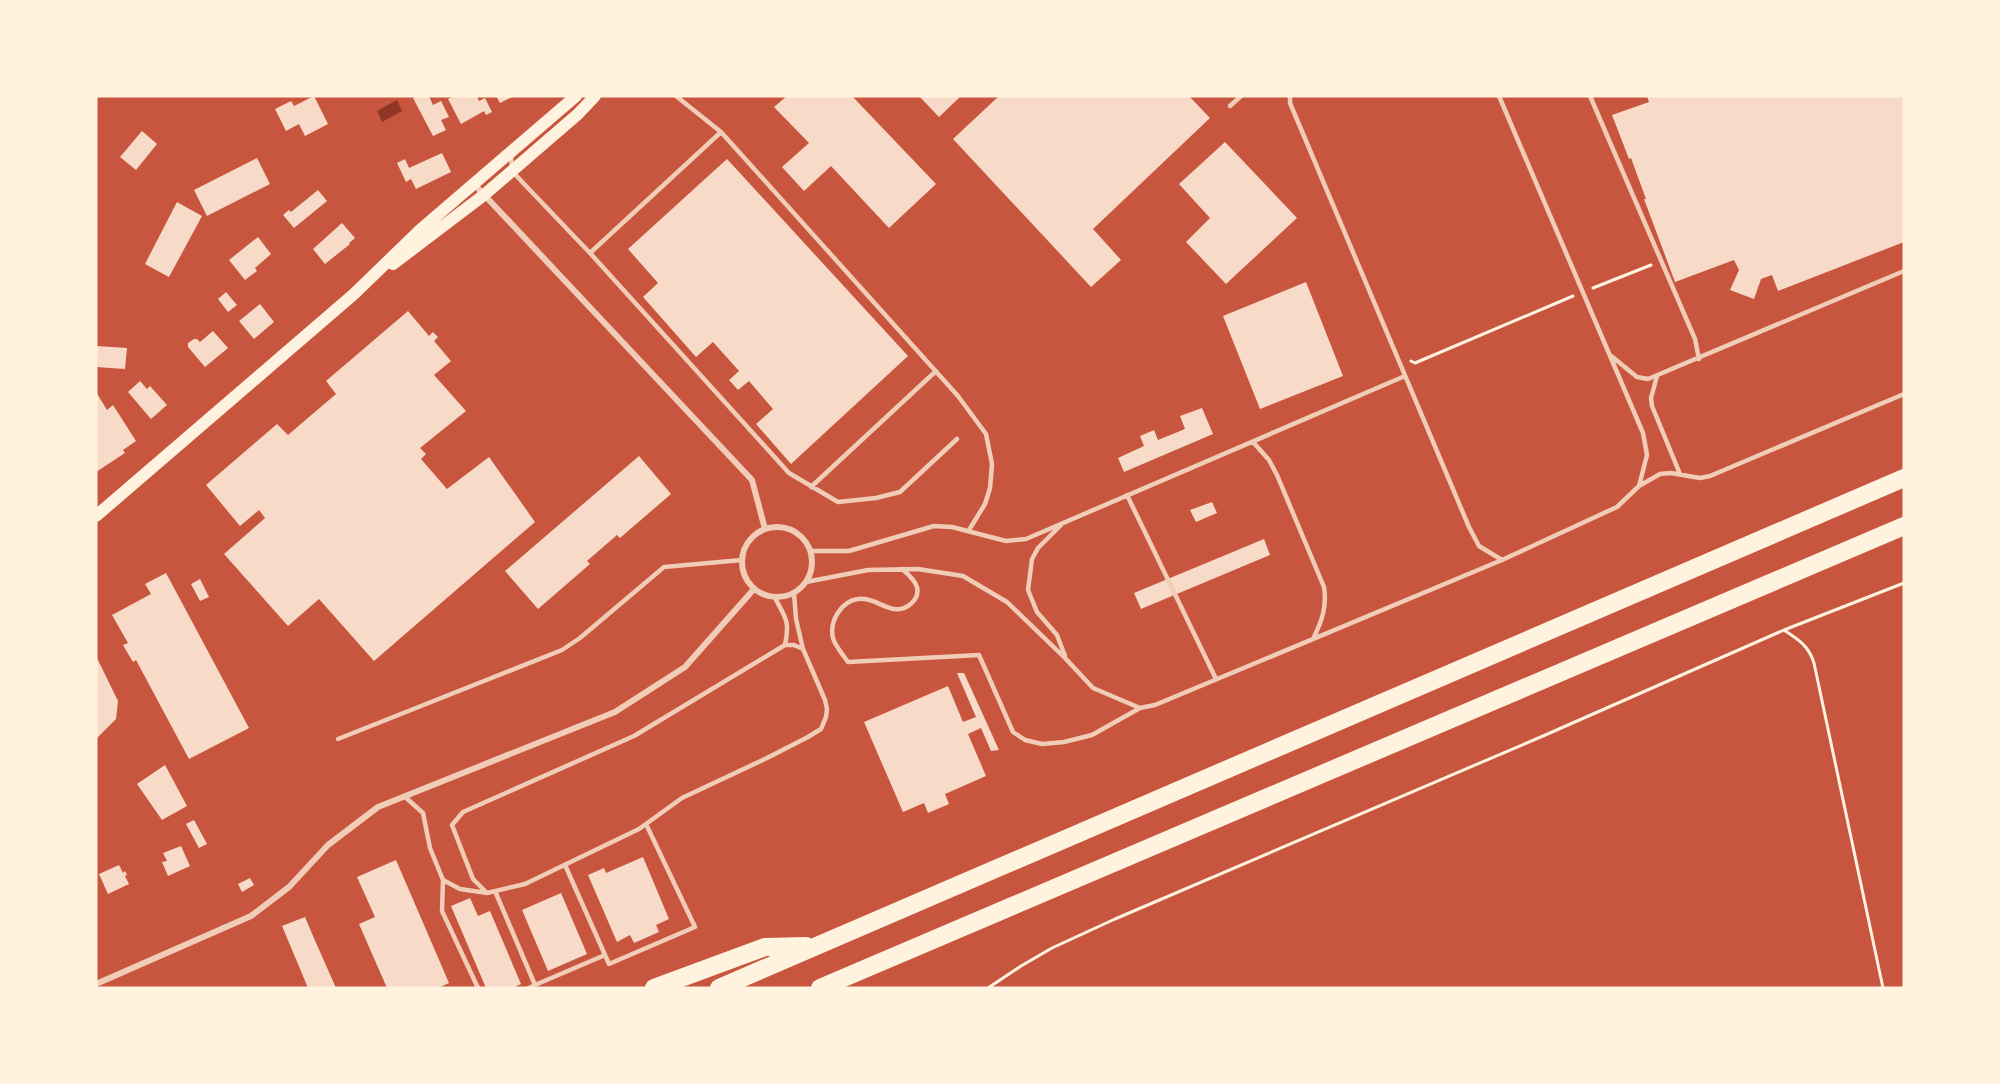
<svg xmlns="http://www.w3.org/2000/svg" width="2000" height="1084" viewBox="0 0 2000 1084" font-family="'Space Grotesk',sans-serif">
<rect width="100%" height="100%" fill="#c8553d"/>
<path fill="#8f3625" d="M397 100 402 111 382 122 377 111Z"/>
<path fill="#f7dbc8" d="M314 96 328 124 305 136 299 124 286 131 275 109 291 101 294 106Z
M417 96H429L433 105 441 101 449 117 441 120 446 130 433 136 413 98Z
M454 96H477L479 101 485 98 492 112 486 115 484 111 461 124 448 99Z
M496 96H514L500 103Z
M787 96H852L936 184 889 228 831 166 804 191 782 167 809 143 774 107Z
M919 96H961L939 117Z
M999 96H1189L1210 118 1093 229 1121 260 1091 287 953 139Z
M1647 96H1904V242L1778 291 1772 275 1761 279 1754 299 1730 290 1739 270 1734 260 1675 282 1644 199H1646L1631 158 1629 159 1612 115 1649 102Z
M142 131 157 144 136 170 120 157Z
M1225 142 1297 218 1226 284 1186 242 1210 218 1179 184Z
M442 153 451 172 416 189 411 179 406 182 397 163 405 159 409 168Z
M257 158 270 184 207 216 194 190Z
M727 159 908 356 791 464 756 424 773 409 749 381 738 390 729 380 739 371 713 342 696 357 643 297 658 283 628 249Z
M318 190 327 201 294 228 283 215 289 210 291 212Z
M177 202 202 216 169 277 145 264Z
M342 223 355 238 349 243 350 244 325 264 313 249Z
M258 237 271 254 255 268 257 271 245 280 229 260Z
M1306 282 1343 376 1260 409 1223 316Z
M226 292 237 305 228 312 218 299Z
M260 304 274 322 254 339 239 321Z
M408 311 429 336 433 332 438 337 434 341 451 361 434 375 466 411 420 448 426 454 421 459 447 489 489 457 535 522 374 661 319 599 288 626 224 554 265 518 259 510 240 526 206 485 277 424 288 435 336 394 326 381Z
M213 331 228 348 205 367 188 347V343L194 339H197L200 342Z
M96 346 127 348 125 369 96 367Z
M140 381 147 389 150 386 167 405 151 419 128 392Z
M96 392 107 410 113 405 136 441 123 450 125 453 96 472Z
M1202 408 1213 434 1124 472 1118 458 1144 446 1140 436 1154 430 1158 440 1185 429 1180 416Z
M639 456 671 494 620 538 617 535 587 561 590 564 538 609 505 571Z
M1212 502 1217 513 1196 522 1190 510Z
M1264 539 1270 555 1141 609 1134 593Z
M166 573 249 728 189 759 136 660 133 662 123 645 128 643 112 615 151 594 145 584Z
M200 579 209 597 200 601 191 584Z
M96 656 118 701 116 719 96 739Z
M957 673H964L999 750 991 751 981 728 968 734 986 776 945 794 949 804 928 813 924 803 903 812 864 722 948 686 963 722 976 717Z
M165 765 187 806 162 820 137 784Z
M194 820 207 844 199 848 186 824Z
M181 846 190 866 168 876 162 862 167 861 163 853Z
M643 857 669 919 656 925 659 932 634 943 630 935 617 942 588 875 604 868 606 873Z
M396 860 449 983 438 988H387L359 924 375 917 357 877Z
M119 865 123 873 125 871 127 875 125 876 129 884 108 894 99 874Z
M250 878 254 885 242 892 238 884Z
M561 893 587 954 548 971 522 910Z
M470 898 478 916 490 911 521 984 512 988H486L451 906Z
M305 917 313 936 336 988H308L282 926Z"/>
<g fill="none" stroke-linecap="round" stroke-linejoin="round">
<path stroke="#fff3e0" stroke-width="3" d="M1593 288 1651 265
M1411 361 1415 363 1573 296
M1784 630C1798 639 1809 646 1814 663L1883 988
M988 988 1021 966 1052 948 1115 919 1543 736 1784 630 1904 583"/>
<path stroke="#f1ccb7" stroke-width="4.5" d="M676 96 721 132 958 396 986 434 992 464 990 488 985 504 969 530
M1290 96V103L1469 527 1479 546 1502 560
M1499 96 1643 433 1647 455 1639 486
M1590 96 1695 339 1699 359
M1230 106 1241 96
M511 154 512 171 526 186 590 253 789 473 838 502 876 498 900 492 957 439
M590 253 721 132
M1610 355 1637 377 1648 379 1904 271
M1657 376 1651 398 1652 406 1680 474
M1253 442 1269 460 1277 475 1324 587C1327 607 1322 621 1313 639
M811 487 936 371
M1127 495 1216 679
M1063 523 1038 548 1032 559 1028 590 1037 612 1057 635 1065 656
M811 551H849L934 526 952 527 1006 541 1026 539 1405 376
M902 569C908 574 915 580 917 587 920 600 906 611 894 609 882 607 871 597 858 599 841 601 829 622 833 638 835 646 844 656 848 662L979 655 1013 732 1025 740 1042 744 1064 742 1092 735 1140 708
M806 582 868 570 918 569 963 576 1007 602 1066 659 1093 688 1140 708 1155 705 1502 560 1617 507 1639 486 1660 474 1671 473 1700 478 1710 476 1904 394
M785 645H794L803 649
M338 739 562 650 580 638 664 567 742 560
M404 796 423 813 430 848 443 880 460 889 487 893 525 884 639 829 682 798 767 758 808 737 821 729 826 717 827 709 825 700 803 649 796 619 794 593
M565 865 609 964 695 927 646 824
M443 880 442 911 478 988
M495 891 535 985 529 988
M486 892 473 879 452 825 463 812 634 736 785 645C790 622 786 618 775 598
M535 985 605 955"/>
<path stroke="#f1ccb7" stroke-width="6" d="M474 184 752 480 765 529
M742 562a35 35 0 1 1 70 0a35 35 0 1 1-70 0Z
M96 984 251 916 289 887 328 845 378 807 615 712 685 667 754 589"/>
<path stroke="#fff3e0" stroke-width="12" d="M393 264 484 195 578 114 595 96
M96 516 354 294 420 230 576 96"/>
<path stroke="#fff3e0" stroke-width="18" d="M654 988 765 947 806 946
M719 988 1904 478
M820 988 1904 526"/>
</g>
<rect width="2000" height="1084" fill="none" stroke="#fff3e0" stroke-width="195"/>
</svg>
